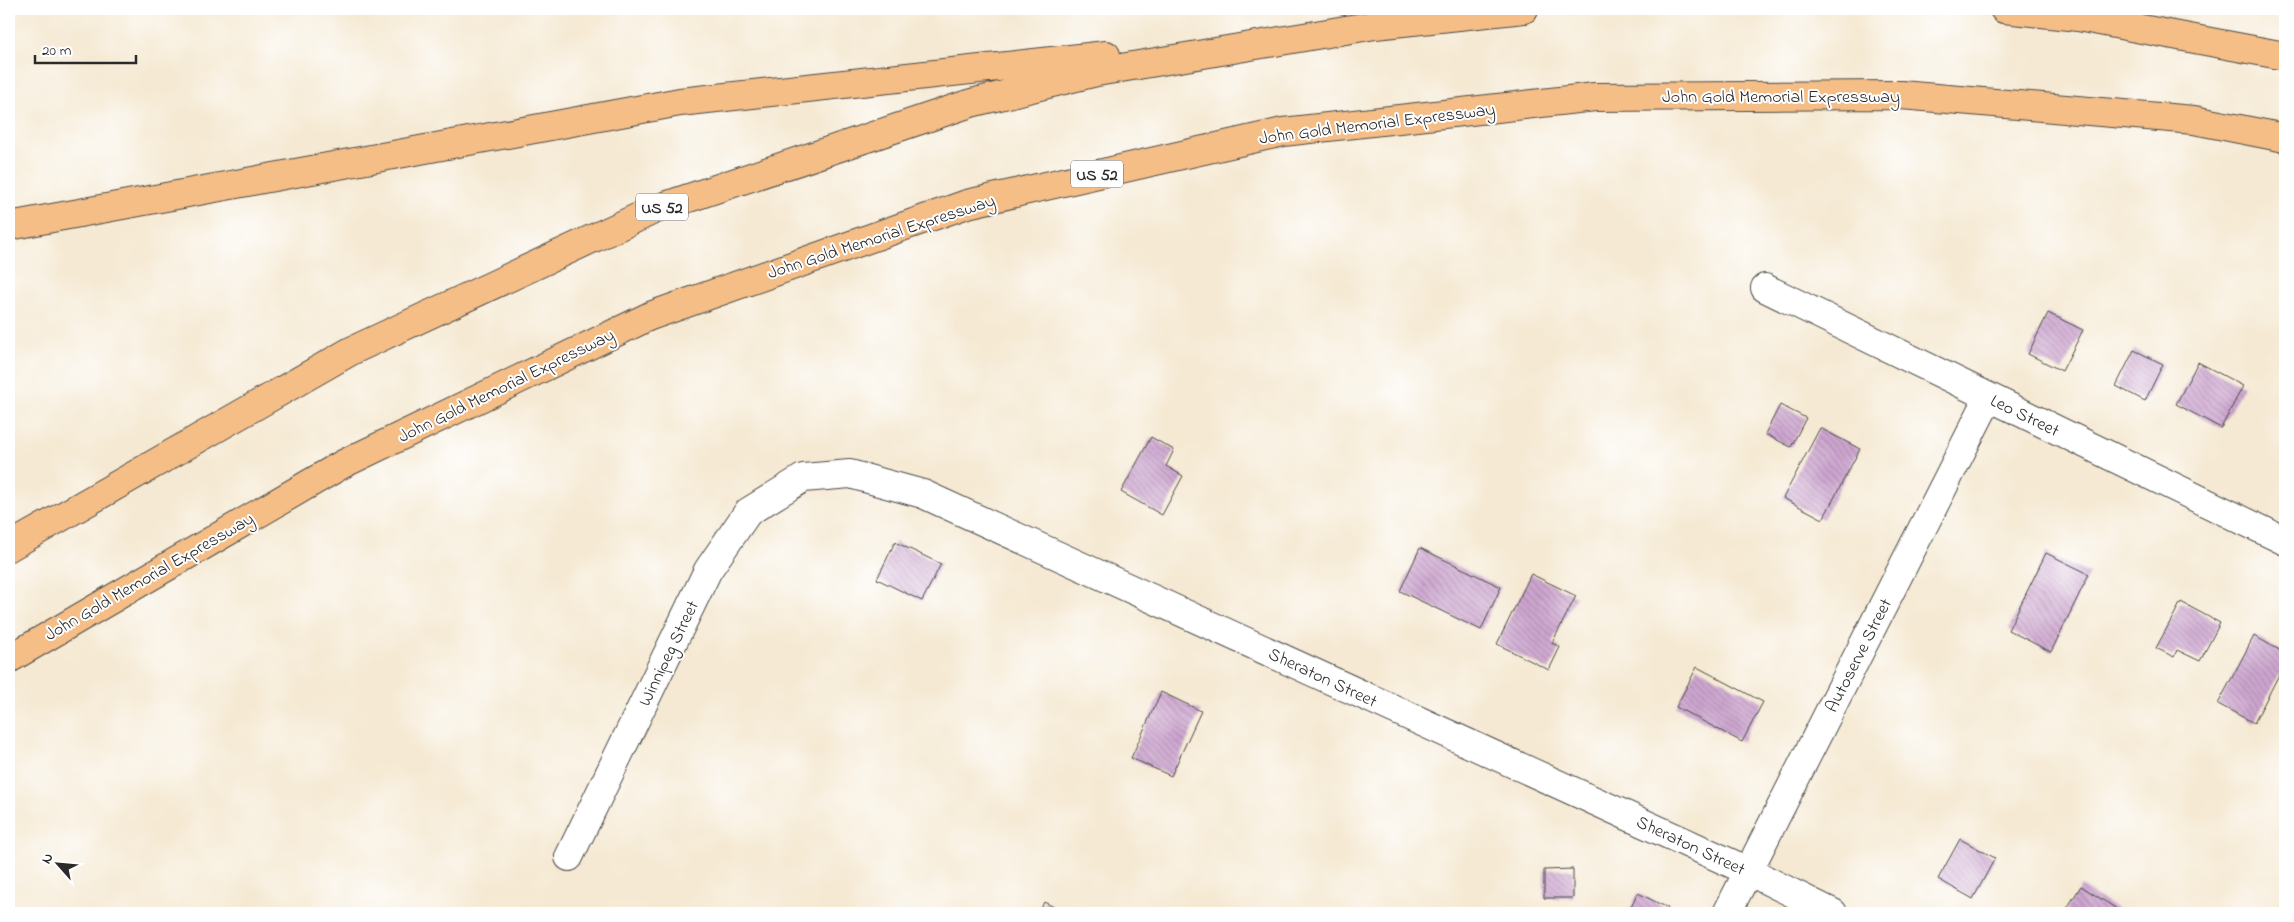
<svg xmlns="http://www.w3.org/2000/svg" width="2294" height="922" viewBox="0 0 2294 922" font-family="'Indie Flower',sans-serif">
<defs>
<pattern id="building-back-hatch" width="6" height="6" patternUnits="userSpaceOnUse" patternTransform="scale(1.25)"><rect width="6" height="6" fill="#cea6d0"/><path d="M-1 5l2 2M0 0l6 6M5-1l2 2" fill="none" stroke="#a787a9"/></pattern>
</defs>
<rect width="100%" height="100%" fill="#fff"/>
<filter id="ink" filterUnits="userSpaceOnUse"><feTurbulence type="fractalNoise" baseFrequency=".02" numOctaves="2"/><feDisplacementMap in="SourceGraphic" scale="10" xChannelSelector="R" yChannelSelector="G"/><feConvolveMatrix kernelMatrix="1 2 1 2 8 2 1 2 1" color-interpolation-filters="sRGB"/></filter>
<filter id="wash" filterUnits="userSpaceOnUse"><feTurbulence type="fractalNoise" baseFrequency=".0096" numOctaves="4" result="noise"/><feDisplacementMap in="SourceGraphic" scale="20" xChannelSelector="R" yChannelSelector="G"/><feGaussianBlur stdDeviation="1.12" result="paint"/><feColorMatrix in="noise" values="0 0 0 0 0 0 0 0 0 0 0 0 0 0 0 0 0 1.4 0 .05"/><feComposite in="paint" operator="in"/></filter>
<g filter="url(#wash)">
<rect width="100%" height="100%" fill="#f5e9d3"/>
<g id="blocks">
<path fill="url(#building-back-hatch)" d="M2048 313 2083 330 2062 371 2028 354Z
M2134 350 2163 364 2145 401 2116 386Z
M2198 362 2243 386 2221 428 2176 404Z
M1780 405 1806 418 1791 447 1765 434Z
M1820 428 1860 449 1823 519 1783 498Z
M1151 437 1174 450 1166 466 1183 476 1162 515 1121 492Z
M895 542 941 564 922 601 877 579Z
M1420 548 1501 587 1481 630 1400 591Z
M2046 553 2089 574 2051 652 2008 630Z
M1531 574 1576 596 1552 643 1560 647 1549 670 1497 644Z
M2181 602 2220 623 2200 661 2177 650 2174 657 2156 648Z
M2254 636 2285 653V663L2254 723 2218 704Z
M1697 667 1763 702 1742 742 1676 707Z
M1161 692 1201 711 1171 776 1131 758Z
M1960 839 1995 858 1973 899 1938 879Z
M1573 869V898H1544V870Z
M2081 886 2123 913H2064Z
M1638 893 1668 908 1665 913H1628Z
M1044 902 1066 913H1039Z"/>
</g>
</g>
<g filter="url(#ink)">
<use href="#blocks" fill-opacity="0" stroke="#494844" stroke-width="1"/>
<g fill="none" stroke-linecap="round" stroke-linejoin="round">
<g stroke="#494844" stroke-width="30">
<path id="street" d="M1765 288 2285 541
M569 857 708 570 748 512 803 478 850 474 923 494 1748 871 1833 913
M1727 913 1989 397"/>
</g>
<g stroke="#494844" stroke-width="30">
<path id="highway" d="M2004 9 2078 17 2285 56
M9 226 680 102 1106 55
M9 547 351 351 656 209 971 103 1097 72 1375 25 1524 9
M9 659 343 464 650 316 967 204 1283 132 1595 97 1901 95 2194 120 2285 138"/>
</g>
<use href="#street" stroke="#fff" stroke-width="28"/>
<use href="#highway" stroke="#f6be87" stroke-width="28"/>
</g>
</g>
<g text-anchor="middle" stroke-width="4" stroke-linejoin="round" paint-order="stroke">
<g fill="#fff" stroke="#6b6b6b" stroke-width="1">
<rect x="1071" y="160.5" width="52" height="27" rx="4"/>
<rect x="636" y="193.5" width="52" height="27" rx="4"/>
</g>
<g font-size="16" font-weight="bold" fill="#2b2b2b">
<text x="1097" y="180">US 52</text>
<text x="662" y="213">US 52</text>
</g>
<g font-size="18" fill="#2b2b2b" stroke="#fff">
<text x="1781" y="102">John Gold Memorial Expressway</text>
<text transform="translate(1377 123) rotate(-7)" y="6">John Gold Memorial Expressway</text>
<text transform="translate(881 236) rotate(-18)" y="6">John Gold Memorial Expressway</text>
<text transform="translate(506 385) rotate(-26)" y="6">John Gold Memorial Expressway</text>
<text transform="translate(2025 415) rotate(26)" y="6">Leo Street</text>
<text transform="translate(149 576) rotate(-30)" y="6">John Gold Memorial Expressway</text>
<text transform="translate(668 653) rotate(-64)" y="6">Winnipeg Street</text>
<text transform="translate(1858 655) rotate(-63)" y="6">Autoserve Street</text>
<text transform="translate(1323 677) rotate(25)" y="6">Sheraton Street</text>
<text transform="translate(1691 845) rotate(25)" y="6">Sheraton Street</text>
</g>
</g>
<rect width="2294" height="922" fill="none" stroke="#fff" stroke-width="30"/>
<g transform="translate(58 864) rotate(297)" stroke="#ffffff" stroke-width="4" paint-order="stroke">
<path d="M0-4L9 19L0 12L-9 19Z" fill="#2b2b2b"/>
<text y="-8" font-size="14" font-weight="bold" text-anchor="middle" fill="#2b2b2b">N</text>
</g>
<path d="M35 55v8h101v-8" fill="none" stroke="#2b2b2b" stroke-width="2.5"/>
<text x="42" y="55" font-size="15" fill="#2b2b2b" stroke="#ffffff" stroke-width="4" paint-order="stroke">20 m</text>
</svg>
